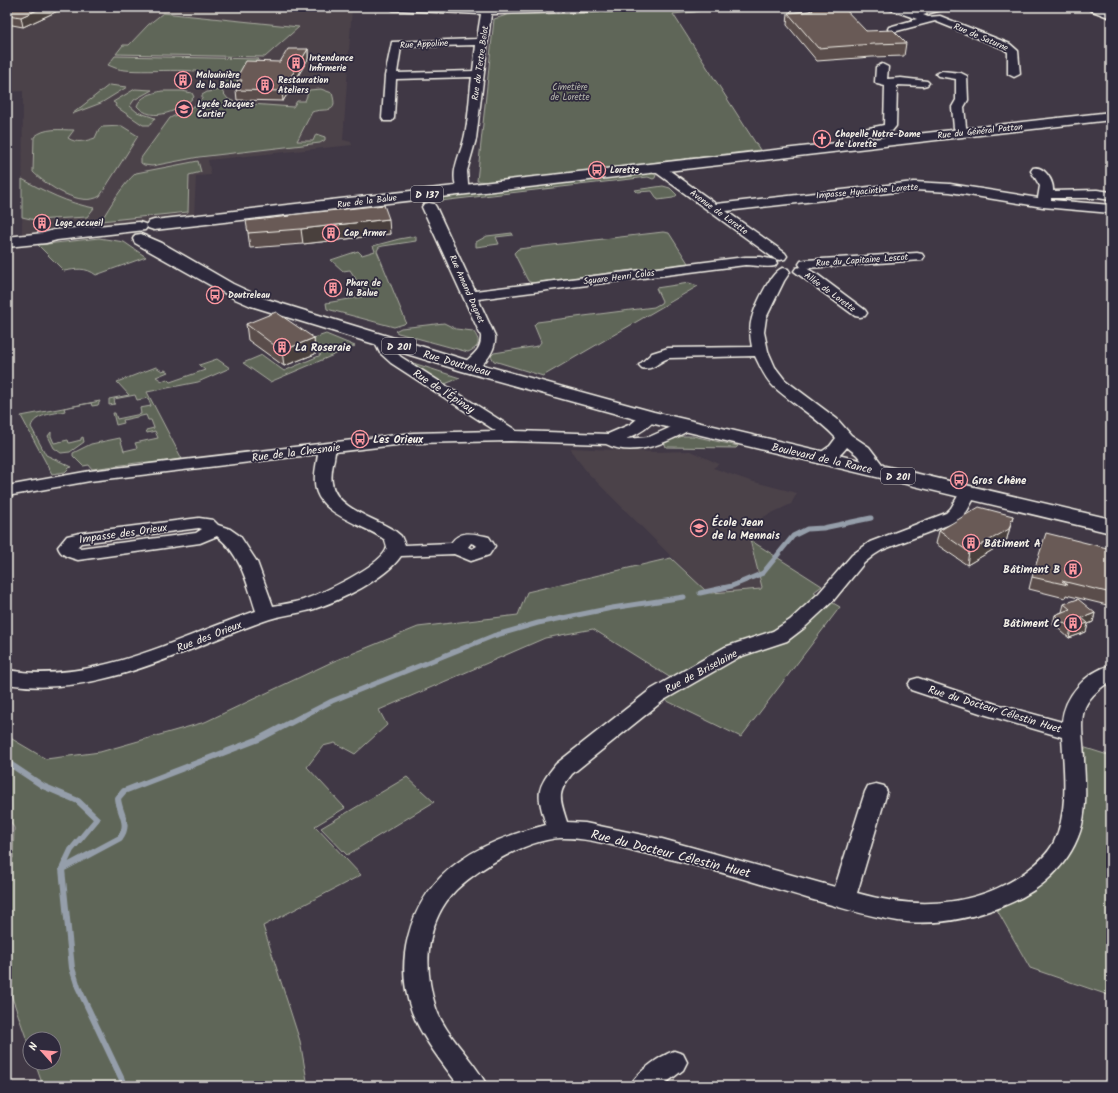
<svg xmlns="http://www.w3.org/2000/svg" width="1118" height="1093" viewBox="0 0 1118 1093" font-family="Kalam,sans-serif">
<rect width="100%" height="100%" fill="#403845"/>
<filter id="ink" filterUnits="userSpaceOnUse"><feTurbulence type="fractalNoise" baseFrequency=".025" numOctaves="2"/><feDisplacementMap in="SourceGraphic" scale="8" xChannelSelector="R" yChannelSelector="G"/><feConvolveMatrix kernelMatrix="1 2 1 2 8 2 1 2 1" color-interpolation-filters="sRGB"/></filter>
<g filter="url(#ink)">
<path fill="#4c424a" d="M7 7H352L343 140 351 142 352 145 208 160 211 175 196 176 194 216 121 224 71 222 58 231 22 235 23 91 7 92Z
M571 448 655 452 690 451 719 464 713 468 750 481 797 493 791 504 763 517 750 540 762 587 761 589 712 593 707 592 588 473 574 455Z"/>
<path fill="#5f6659" stroke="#aaaca0" d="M688 7H713L695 12 673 14 760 150 489 182 477 181 494 19 510 14 605 12Z
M163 13 299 27 265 57 116 54 123 45H129L148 25Z
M115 56 259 59 252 70H246L235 85 223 84 226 79C206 65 151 73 125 70 119 70 113 67 108 65Z
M109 85 127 87 101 103 72 114Z
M135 89 152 90 134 100 130 106 137 112 155 118 150 125H143L115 106 116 104 113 102Z
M321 89 332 93C339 116 326 107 312 112L297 141H313L316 134 325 137V140L320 143 199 157 152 166 144 165 141 163V158L170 118 194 106 202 99V95L207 92 221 90 228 99 237 103 293 107 297 101H305L309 90Z
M162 91H182L192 93 194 97C181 110 152 124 137 106 140 96 153 93 162 91Z
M122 126 138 136 100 196C81 208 47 186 33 172L34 137C45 127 60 130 74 130L68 138C76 144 86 141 95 138L99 129 102 127Z
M198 161 201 172 189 175 188 212 101 221C110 206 123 184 136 173Z
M651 173 656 175 655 178 653 179 648 177 440 201 438 196Z
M22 179C46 192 67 203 94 208L87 217 35 220 22 217Z
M663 186 670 188 677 195 673 198 658 200 652 191 637 192 635 190Z
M663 232 669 233 688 263 532 283 528 281 514 253 518 249Z
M512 233 513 235 496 237 499 244 476 247V242L487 236Z
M416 236V241L383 246 379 247 377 251 406 322 404 324 394 327 327 309 326 303 367 296 350 270 343 271 331 260 358 251 362 255 375 251 373 246 399 239Z
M99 238 124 242 146 257 96 275C86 267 76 269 64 271L38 245Z
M689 283 698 286 543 376 494 361 491 356 494 353 538 346 541 342 534 325 537 322 654 307 661 303 662 301 656 288Z
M444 323 456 329 473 331C481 341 480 347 468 352L398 333 395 331 401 328Z
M326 334 355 346 270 382 243 363 262 355 284 371 321 355 302 342Z
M217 359 230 368 198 382 147 392 182 459 145 464 144 462 92 469 89 465 83 466 73 456V453L91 444 120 438 124 451 137 448 135 443 158 438 155 431 147 433 146 430 154 428 151 420H148L146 415 123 420 124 423 116 425 113 413H115L117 419 141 414 140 408 151 406 148 398 137 400 135 395 114 399 115 404 109 405V399L129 395 117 382 156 367 162 371 165 370 168 372 156 377 162 381 167 379 170 382 205 370 199 365Z
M408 362H410L460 378 445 384Z
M100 401 98 405 92 406 91 403 64 408 65 411C54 414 34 414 31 427L46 455 72 467 69 468 65 472 52 474 21 416Z
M51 432V436L54 443 68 440 69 443 81 440V438L83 437 84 442 70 452 61 453 54 448 48 436Z
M683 436H693L738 446 736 448 666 447 664 442Z
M750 540 822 586 814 592 840 607 741 737 661 698 682 685 593 629 545 638 379 710 387 725 355 754 335 743 323 746 307 767 345 808 315 826 361 875 263 926 300 1041 308 1086H43L35 1063H54V1039H30V1049L7 983V860L13 858 14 828 7 814V736L46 759 100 752 205 722 334 661 418 627 518 615 527 592 671 558 707 592 712 593 761 589 762 587Z
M1073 744 1111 756V996L1030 968 992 901 1062 848Z
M407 777 434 802 347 855 321 828Z"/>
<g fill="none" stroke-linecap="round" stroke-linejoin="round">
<path stroke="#959eaa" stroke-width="5" d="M700 593 732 586 763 573 793 536 807 529 823 528 871 518
M301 717 332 701 493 636 538 623 612 608 684 597"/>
<path stroke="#959eaa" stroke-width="6" d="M7 762 43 786 78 801 97 819 71 850 62 869 72 968 78 987 125 1086
M62 869 120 838C131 823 119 814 118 798L124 791 259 739 303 716"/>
<g stroke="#f4f1e8" stroke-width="3">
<path id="minor" d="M388 7 493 8 665 7 660 10 491 14 476 139 467 171 468 184 470 189 469 192H459C448 175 460 156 464 139 469 119 469 98 472 77L396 79 394 118 392 121H384L382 118 385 76 392 42 477 39 481 14 393 10ZM476 45 473 71 397 73 401 47Z
M888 7H903L914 11 929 7H946L945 9 923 15 928 17 940 16 1010 44 1018 51 1020 74 1014 77 1008 74V52L1002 48 935 21 893 32 889 31 888 29 889 27 917 19 889 9Z
M882 64 888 67 887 79 901 78 927 81 929 83 927 85 923 86 897 85 896 126 892 131 863 137 870 144 868 147C860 149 855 144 851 137L854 131 884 125 885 86 877 84 875 82 876 67Z
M942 71 961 73 967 76 968 100 964 107 966 127 971 132 969 135H961L954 128 952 107 956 100V79L938 76 936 74Z
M658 164 662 165 716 204 914 182 950 184 1038 198 1040 186 1031 171 1033 168C1044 165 1054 181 1053 191L1097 190 1111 192V200L1097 198H1051V200L1111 205V213L1043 207 950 192 914 190 726 211 785 253 787 256 785 259 780 260 775 259 654 171 652 168 654 165Z
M429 203 434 204 436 207 475 291 745 257H761L775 260 777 263 775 266C766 268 754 265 745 265L478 299 495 336C497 351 480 374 464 370L461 367C469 356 482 352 481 336L422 207 424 204Z
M917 253 922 254 924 257 922 260 806 268 818 275 865 310 867 313 865 316 860 317 855 316 794 271 796 268 801 267 799 264 801 261 806 260Z
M783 268 788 269 790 272 784 281 766 318 764 332 768 351 775 367 785 380 837 419 851 435 869 447 888 472 886 476 880 477 874 476 857 455 847 447C840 456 829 466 817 463L815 459 817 455 830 446 836 438C818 418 794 405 774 387 765 379 760 366 755 356L669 358C658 361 654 371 642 368L639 365 652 353 668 348 752 347C750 337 749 328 752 318 755 306 771 271 783 268Z
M382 336 387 338 392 348 401 357 514 429 516 431 608 434 631 424 643 414 649 412 655 414 657 417C649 428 638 434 626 439L649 437 685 421 691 423 693 426 691 429C667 443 633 458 606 444L510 441 413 443 335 452C334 462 330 473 332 483 335 508 377 519 395 531L401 536 405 545 451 543C461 529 475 534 489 537L495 546 489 555 471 561 454 554 401 556C386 579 339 601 314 609 297 614 280 615 264 621 182 650 97 699 7 684V670C94 685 176 638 256 611 247 583 241 555 217 536L200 543 78 560C69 557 61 556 58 547L67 536 80 533 199 518 213 520 218 525 230 529 240 536 257 562 273 606C283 604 293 603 303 600 320 594 384 565 387 547L385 540C365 524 315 515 315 482 314 472 317 463 318 454L90 481 7 496V486L90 471 413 433 496 431 391 363 380 353 374 341 377 338ZM199 528 202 529 196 533 80 548 77 547 81 543ZM471 543 476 545 477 546 472 549 468 547Z
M968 488 974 489 977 493 967 511 958 521 882 550 874 555 864 563 833 601 804 628 787 641 739 657 664 700 572 774C556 794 560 799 567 822L585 823 662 839 835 887 865 792 868 786 876 784 884 786 887 792 857 893C913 909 970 908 1020 876 1033 867 1047 856 1054 842 1069 811 1064 770 1062 737L983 714 911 690 908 685 911 680 918 678 996 704 1062 722C1064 696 1086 672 1111 665V681C1101 687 1090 696 1085 707 1079 723 1084 744 1084 760 1085 781 1087 804 1082 825 1072 864 1040 892 1003 906 970 919 933 926 898 921 867 916 839 907 810 899 754 882 697 864 639 852 614 846 587 837 560 838 527 840 480 867 456 890 426 921 423 965 435 1005 443 1034 474 1059 487 1086H459C443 1064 422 1038 412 1012 403 988 402 961 408 937 425 868 482 841 546 825 537 793 535 790 556 764L650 690 725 647 773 631 790 620 819 593 852 555 870 542 946 513 951 508 962 489Z
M674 1051 683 1054 687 1062 683 1070 662 1086H630C637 1072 660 1056 674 1051Z"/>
</g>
<g stroke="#f4f1e8" stroke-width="3">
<path id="tertiary" d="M1088 7H1105L1111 10V18L1090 10Z"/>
</g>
<g stroke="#f4f1e8" stroke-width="3">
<path id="primary" d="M1111 112V120L154 230 148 228 146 225 148 222 154 220Z
M139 222 145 224 147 227 145 230 57 240 46 243 7 247V237L43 233 54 230Z
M141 234 162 243 233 284 263 298 476 363 654 412 1111 519V533L642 421 462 371 251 306 235 299 135 243 133 239 135 235Z"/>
</g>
<use href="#minor" fill="#2f2a3d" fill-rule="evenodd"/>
<use href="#tertiary" fill="#2f2a3d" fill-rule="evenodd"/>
<use href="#primary" fill="#2f2a3d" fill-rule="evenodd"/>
</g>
<path fill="#5a4d4b" stroke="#f4f1e8" d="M7 7H62V9L23 27 7 24Z
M811 8 866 31 906 43 904 56 872 57 817 61 787 25 788 13 810 11Z
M308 49V59L283 101 237 100 236 90 238 87 237 77 280 62Z
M384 205 390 234 303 244 250 248 248 233Z
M246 324 314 338 315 354 284 366 248 340Z
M1013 516 1006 542 967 565 936 544 939 531Z
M1111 549V606L1066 595 1065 598 1029 589 1032 577Z
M1064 604 1095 613 1093 622 1088 624 1086 632 1069 638 1053 624 1055 615 1062 612Z"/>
<path fill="#4a3f3d" stroke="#f4f1e8" d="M44 7H62V9L23 27 21 17Z
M308 49V59L283 101 282 91Z
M389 219 390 234 303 244 301 229Z
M314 338 315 354 284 366 282 351Z
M1013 516 1006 542 967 565 969 552Z
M1095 613 1093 622 1088 624 1086 632 1069 638 1071 629 1082 618Z"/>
<path fill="#695a57" stroke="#f4f1e8" d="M7 7H44L21 17 7 15Z
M826 7H843L866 31 893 30 906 43 874 44 818 48 788 13 813 11 811 8Z
M288 49H308L282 91 236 90 242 80H237L239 77H237L246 61 280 62Z
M384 205 389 219 301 229 248 233 246 221 290 216V215Z
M276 312 314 338 282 351 246 324Z
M979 507 1013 516 1009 529 969 552 939 531Z
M1046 533 1111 549V593L1062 581 1068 585 1032 577Z
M1078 599 1095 613 1082 618 1088 623 1071 629 1055 615 1070 609 1064 604Z"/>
</g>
<defs>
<g id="building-ring" transform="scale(0.9)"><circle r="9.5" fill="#2f2a3d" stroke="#ff9aa2" stroke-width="1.5"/><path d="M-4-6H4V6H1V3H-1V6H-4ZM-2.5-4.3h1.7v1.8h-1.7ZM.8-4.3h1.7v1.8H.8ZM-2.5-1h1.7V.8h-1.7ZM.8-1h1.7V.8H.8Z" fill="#ff9aa2"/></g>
<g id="school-ring" transform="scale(0.9)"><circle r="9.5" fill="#2f2a3d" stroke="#ff9aa2" stroke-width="1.5"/><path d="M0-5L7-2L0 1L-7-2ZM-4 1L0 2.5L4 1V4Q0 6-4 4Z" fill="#ff9aa2"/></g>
<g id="church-ring" transform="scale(0.9)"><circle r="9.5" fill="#2f2a3d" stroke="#ff9aa2" stroke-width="1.5"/><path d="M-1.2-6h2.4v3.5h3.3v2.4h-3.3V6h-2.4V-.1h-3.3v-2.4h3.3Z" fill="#ff9aa2"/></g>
<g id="bus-ring" transform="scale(0.9)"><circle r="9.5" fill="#2f2a3d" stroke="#ff9aa2" stroke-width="1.5"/><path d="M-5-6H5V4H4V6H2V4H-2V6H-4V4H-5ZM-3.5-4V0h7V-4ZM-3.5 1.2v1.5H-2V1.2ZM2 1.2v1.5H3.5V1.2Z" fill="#ff9aa2"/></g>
</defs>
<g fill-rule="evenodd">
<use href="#building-ring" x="296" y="63"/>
<use href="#building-ring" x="183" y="80"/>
<use href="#building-ring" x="265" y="85"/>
<use href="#school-ring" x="184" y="109"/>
<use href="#church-ring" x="822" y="139"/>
<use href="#bus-ring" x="597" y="170"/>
<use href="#building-ring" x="42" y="223"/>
<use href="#building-ring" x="331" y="233"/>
<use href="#building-ring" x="333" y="288"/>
<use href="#bus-ring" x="215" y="295"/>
<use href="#building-ring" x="282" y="347"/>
<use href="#bus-ring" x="360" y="439"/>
<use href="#bus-ring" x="959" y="480"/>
<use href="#school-ring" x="699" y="528"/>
<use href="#building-ring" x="971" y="543"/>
<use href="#building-ring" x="1073" y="569"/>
<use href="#building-ring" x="1073" y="623"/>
</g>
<g text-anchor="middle" stroke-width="3.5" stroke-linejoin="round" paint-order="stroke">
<g font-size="9" fill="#f4f1e8" stroke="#2f2a3d">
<text transform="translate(981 37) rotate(23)" y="3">Rue de Saturne</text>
<text transform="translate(424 44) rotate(-3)" y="3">Rue Appoline</text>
<text transform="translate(480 63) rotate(-82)" y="3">Rue du Tertre Belot</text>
<text transform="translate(980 131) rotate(-6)" y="3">Rue du Général Patton</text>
<text transform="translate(867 191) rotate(-5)" y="3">Impasse Hyacinthe Lorette</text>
<text transform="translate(367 201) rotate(-7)" y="3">Rue de la Balue</text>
<text transform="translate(719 212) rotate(36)" y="3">Avenue de Lorette</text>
<text transform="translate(862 260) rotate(-4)" y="3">Rue du Capitaine Lescot</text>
<text transform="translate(619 277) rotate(-7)" y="3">Square Henri Colas</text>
<text transform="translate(467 289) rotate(66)" y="3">Rue Amand Dagnet</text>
<text transform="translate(830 292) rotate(36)" y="3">Allée de Lorette</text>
</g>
<g font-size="9" font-weight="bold" fill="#f4f1e8" stroke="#2f2a3d" text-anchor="start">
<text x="309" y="61">Intendance<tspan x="309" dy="10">Infirmerie</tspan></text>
<text x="196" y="78">Malouinière<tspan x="196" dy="10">de la Balue</tspan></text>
<text x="278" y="83">Restauration<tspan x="278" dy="10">Ateliers</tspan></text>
<text x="197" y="107">Lycée Jacques<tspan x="197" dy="10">Cartier</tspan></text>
<text x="835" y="137">Chapelle Notre-Dame<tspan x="835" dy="10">de Lorette</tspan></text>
<text x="610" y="173">Lorette</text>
<text x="55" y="226">Loge accueil</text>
<text x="344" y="236">Cap Armor</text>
<text x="346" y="286">Phare de<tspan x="346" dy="10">la Balue</tspan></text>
<text x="228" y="298">Doutreleau</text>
</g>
<g font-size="9" fill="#b8b9af" stroke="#2f2a3d">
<text x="570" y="90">Cimetière<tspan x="570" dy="10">de Lorette</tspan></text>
</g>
<g fill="#2f2a3d" stroke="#b9b5b5" stroke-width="1">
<rect x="411" y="186" width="32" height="16" rx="3"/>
<rect x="382" y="338" width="34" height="16" rx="3"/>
<rect x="881" y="468" width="34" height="16" rx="3"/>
</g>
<g font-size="10" font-weight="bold" fill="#f4f1e8">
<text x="427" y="198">D 137</text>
<text x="399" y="350">D 201</text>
<text x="898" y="480">D 201</text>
</g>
<g font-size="11" font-weight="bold" fill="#f4f1e8" stroke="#2f2a3d" text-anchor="start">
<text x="295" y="351">La Roseraie</text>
<text x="373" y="443">Les Orieux</text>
<text x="972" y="484">Gros Chêne</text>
<text x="712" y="526">École Jean<tspan x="712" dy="13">de la Mennais</tspan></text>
<text x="984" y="547">Bâtiment A</text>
<text x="1060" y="573" text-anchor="end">Bâtiment B</text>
<text x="1060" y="627" text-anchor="end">Bâtiment C</text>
</g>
<g font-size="11" fill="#f4f1e8" stroke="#2f2a3d">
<text transform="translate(457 363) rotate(16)" y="4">Rue Doutreleau</text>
<text transform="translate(444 391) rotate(33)" y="4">Rue de l'Épinay</text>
<text transform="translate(296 452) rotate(-7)" y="4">Rue de la Chesnaie</text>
<text transform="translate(822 458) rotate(13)" y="4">Boulevard de la Rance</text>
<text transform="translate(123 533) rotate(-8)" y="4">Impasse des Orieux</text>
<text transform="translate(209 636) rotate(-21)" y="4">Rue des Orieux</text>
<text transform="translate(701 671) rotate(-28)" y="4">Rue de Briselaine</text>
<text transform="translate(995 709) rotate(17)" y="4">Rue du Docteur Célestin Huet</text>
</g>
<g font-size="13" fill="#f4f1e8" stroke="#2f2a3d">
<text transform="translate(671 853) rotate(14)" y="5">Rue du Docteur Célestin Huet</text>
</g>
</g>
<rect width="1118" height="1093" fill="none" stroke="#2f2a3d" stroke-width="24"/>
<rect x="12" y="12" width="1094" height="1069" fill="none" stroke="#f4f1e8" stroke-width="1.5" filter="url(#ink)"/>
<g transform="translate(42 1051) rotate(297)"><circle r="19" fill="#2f2a3d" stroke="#7e7a81"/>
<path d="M0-3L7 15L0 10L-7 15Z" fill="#ff9aa2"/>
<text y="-6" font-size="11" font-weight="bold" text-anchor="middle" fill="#f4f1e8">N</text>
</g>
</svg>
